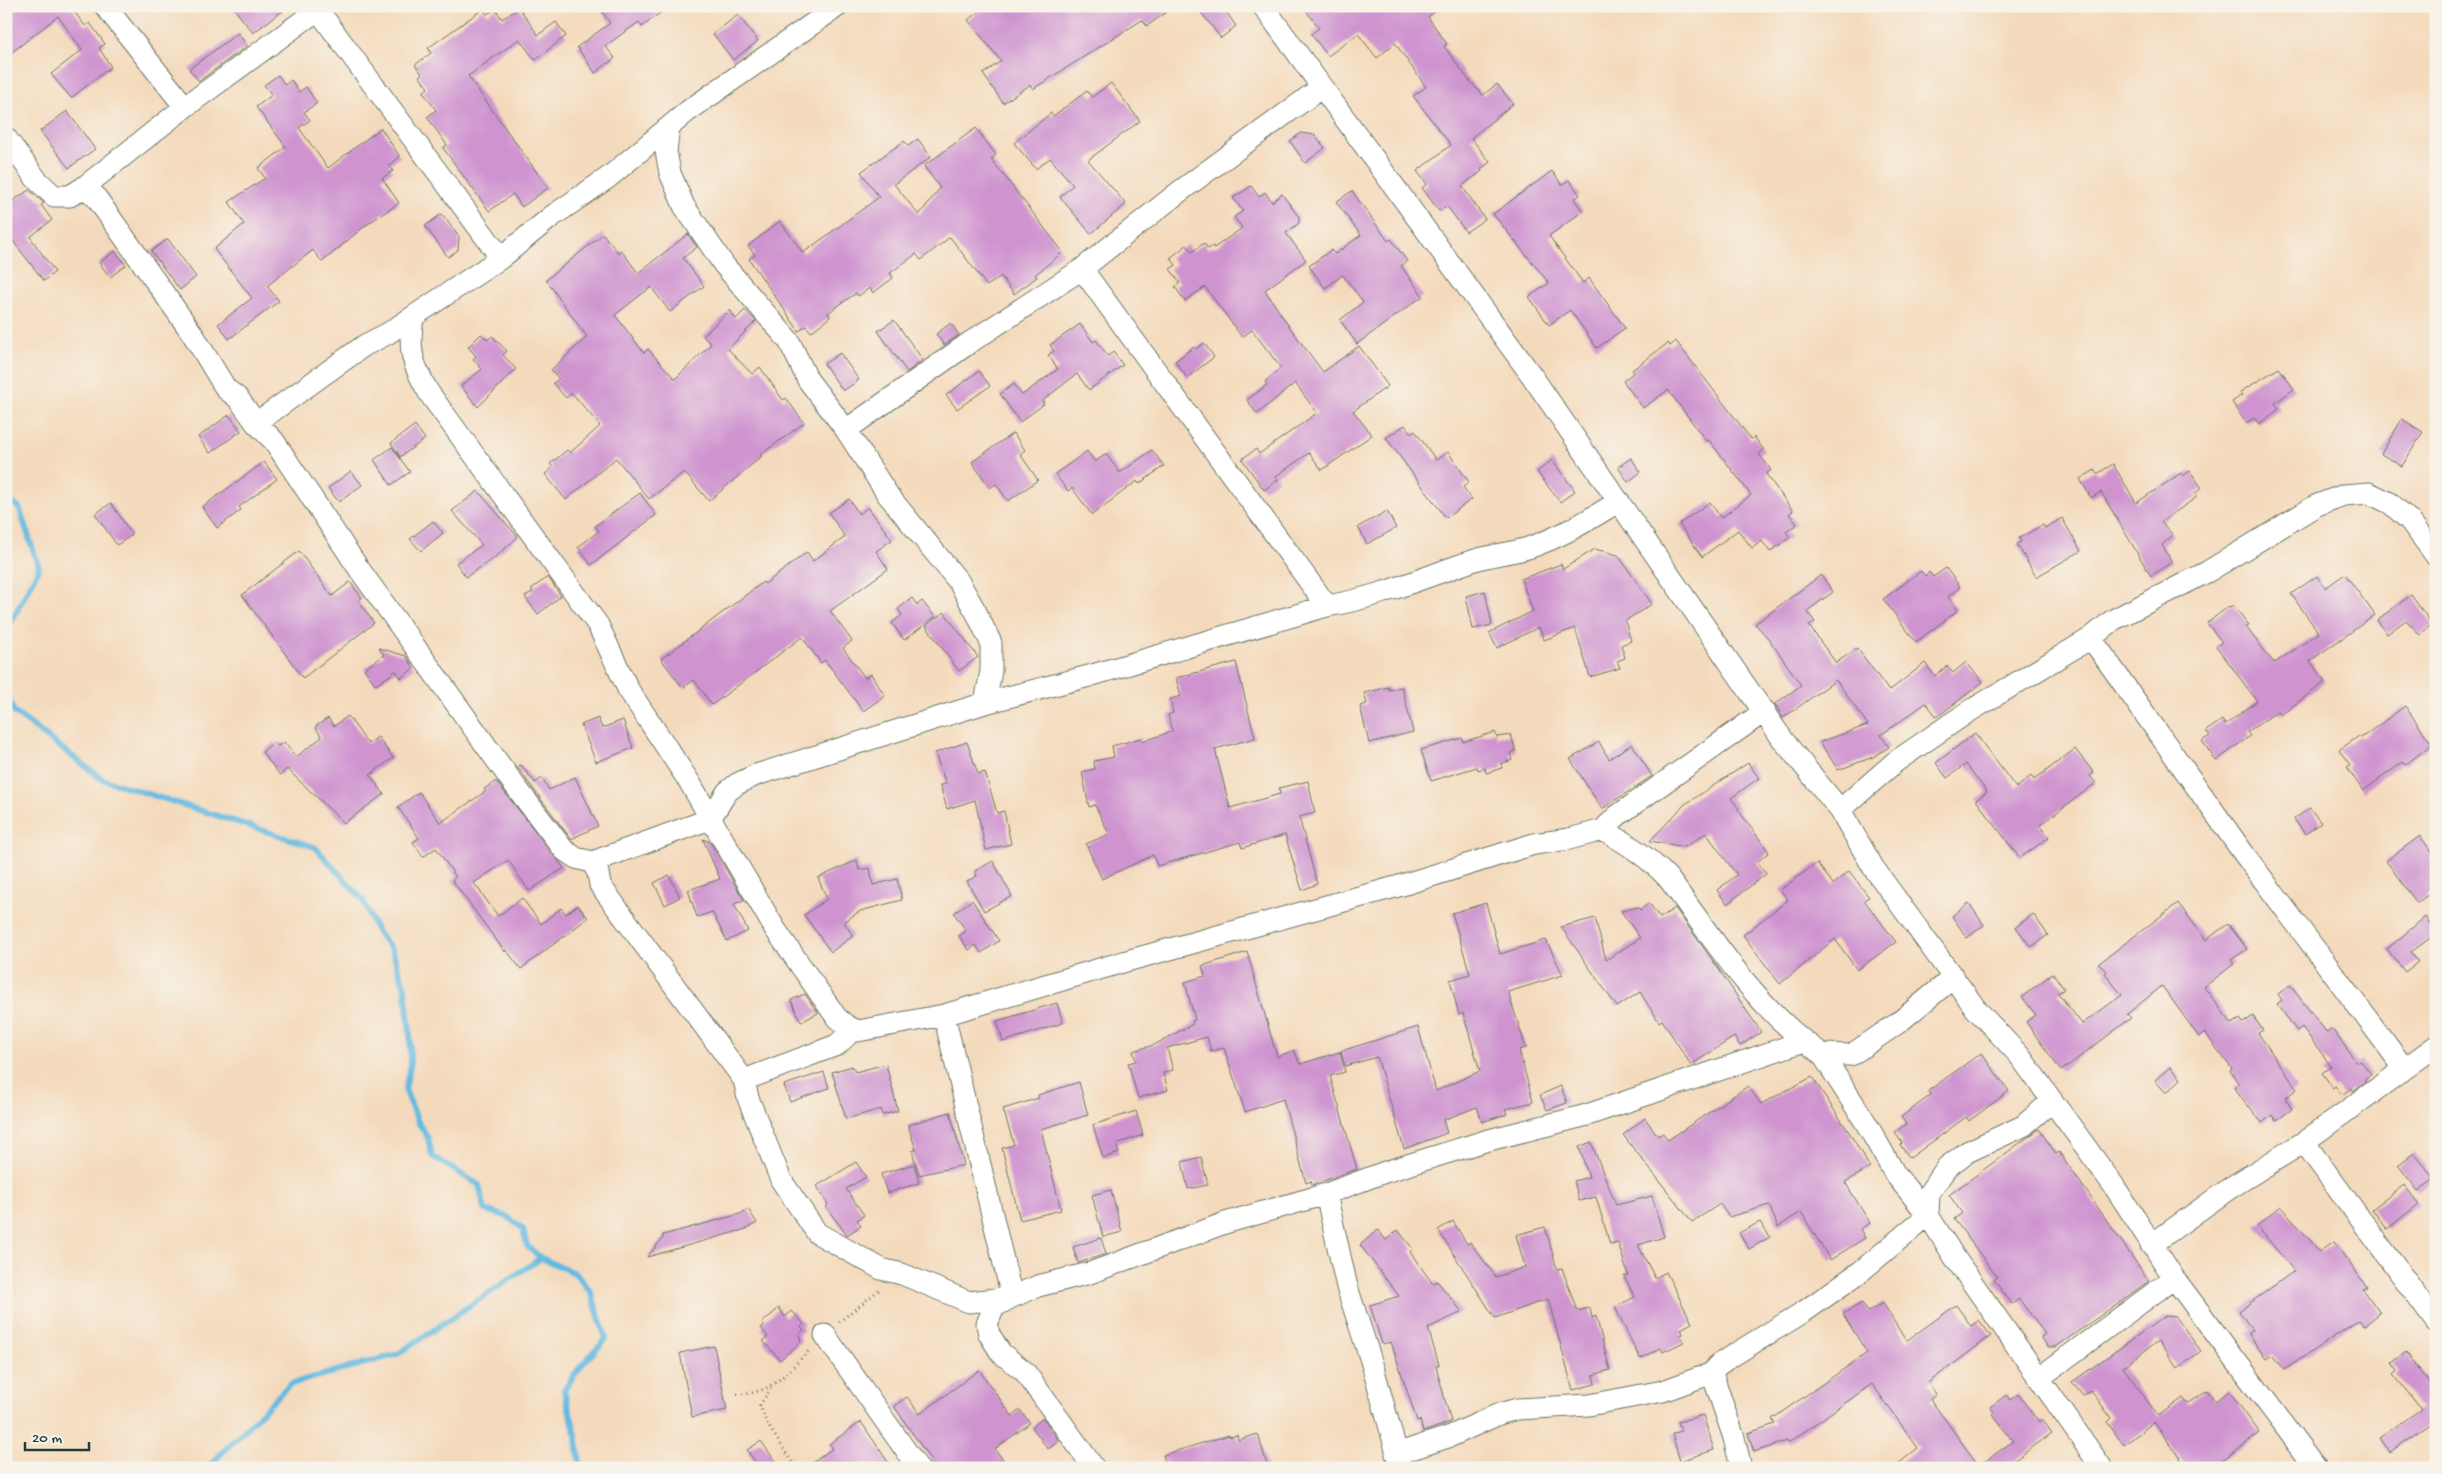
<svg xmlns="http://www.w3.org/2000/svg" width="2442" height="1474" viewBox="0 0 2442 1474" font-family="'Gochi Hand',sans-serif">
<rect width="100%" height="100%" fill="#f7f3e8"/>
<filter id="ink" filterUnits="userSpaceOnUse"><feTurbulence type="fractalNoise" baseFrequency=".02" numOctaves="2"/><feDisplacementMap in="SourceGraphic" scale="10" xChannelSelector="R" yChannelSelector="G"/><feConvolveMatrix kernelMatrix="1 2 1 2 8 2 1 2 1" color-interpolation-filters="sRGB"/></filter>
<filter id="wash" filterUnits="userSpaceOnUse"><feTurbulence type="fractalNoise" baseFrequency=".0096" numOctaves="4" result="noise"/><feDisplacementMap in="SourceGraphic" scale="20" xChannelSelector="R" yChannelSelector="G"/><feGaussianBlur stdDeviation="1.12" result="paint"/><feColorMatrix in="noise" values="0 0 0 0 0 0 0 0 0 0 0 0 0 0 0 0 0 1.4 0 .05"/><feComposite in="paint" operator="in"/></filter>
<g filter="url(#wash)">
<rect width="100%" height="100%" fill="#f4dabc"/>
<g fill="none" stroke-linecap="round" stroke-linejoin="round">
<path stroke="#64bae1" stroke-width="6" d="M6 501 19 507 39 568 6 632
M6 692 14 712 102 779 315 847 363 900 376 930 392 950 405 988 410 1034V1066L405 1089 418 1122 428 1138 432 1156 479 1185 485 1210 508 1217 523 1229 527 1246 541 1258 575 1273 591 1292 606 1339 580 1367 564 1390 576 1435 581 1468
M207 1468 290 1384 398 1354 541 1258"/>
</g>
<g id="blocks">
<path fill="#cf94d0" d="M6 6H70L85 26 90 23 105 44 99 48 111 67 71 98 51 74 82 50 58 16 6 57Z
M232 6H289L253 33Z
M598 6H669L642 27 639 22 605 46 615 58 595 73 577 47 610 23Z
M985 6H1175L1147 26 1142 20 1033 89 1030 85 1003 103 983 74 1001 61 968 20Z
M1196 6H1222L1236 26 1221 38Z
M1303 6H1442L1428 17 1447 44 1444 46 1468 79 1483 95 1497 84 1513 104 1471 138 1490 162 1481 169 1482 171 1462 186 1485 219 1466 232 1447 206 1439 211 1422 188 1427 184 1417 171 1451 145 1413 96 1426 87 1395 43 1377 58 1358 34 1328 56 1311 34 1319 28Z
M519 8 538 35 556 22 566 36 535 60 519 39 468 76 548 188 522 207 513 194 489 211 443 148 447 145 427 117 436 110 423 92 428 88 419 76 422 74 415 65 431 53 428 48 483 9 487 14 495 9 502 19Z
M738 15 758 41 733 60 713 34Z
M238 33 247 46 199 81 189 69Z
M278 75 285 85 291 80 299 92 306 87 317 103 304 112 310 120 299 128 328 168 381 128 400 157 389 165 393 171 382 178 399 203 366 225 322 262 313 250 267 286 279 301 229 339 218 324 252 298 214 249 244 224 229 202 265 178 258 168 286 147 256 107 272 95 264 85Z
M1111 83 1140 121 1088 160 1126 204 1091 234 1060 197 1073 185 1050 158 1036 169 1014 143 1051 113 1053 116 1087 91 1092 97Z
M67 111 95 149 69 168 40 131Z
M976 128 996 155 991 159 1063 252 1035 275 1037 277 1014 294 1001 276 987 286 950 237 921 260 916 254 890 273 893 278 873 293 870 288 858 296 856 293 828 313 830 317 811 332 806 326 799 331 749 259 755 255 748 246 780 221 803 253 879 197 861 172 904 141 908 146 918 139 931 157 894 184 919 215 940 188 924 166Z
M1301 133 1315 135 1325 148 1305 163 1290 141Z
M1552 171 1562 185 1569 180 1580 195 1574 199 1583 211 1549 236 1583 283 1589 278 1625 328 1597 348 1570 310 1549 325 1529 297 1549 283 1493 214Z
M1251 186 1259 197 1265 192 1272 202 1282 194 1299 217V223L1286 233 1306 260 1265 290 1288 325 1323 372 1359 346 1388 386 1353 411 1372 435 1322 470 1309 453 1276 476 1278 480 1264 490 1242 459 1256 449 1259 454 1317 413 1295 383 1257 414 1247 400 1267 385 1265 382 1281 368 1252 330 1242 337 1205 287 1185 301 1175 287 1180 283 1170 269 1176 265 1170 258 1187 245 1192 252 1204 243 1208 249 1213 246 1214 248 1242 228 1234 217 1243 211 1233 198Z
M29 190 44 203 41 205 52 220 30 237 55 272 44 281 6 232V205Z
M1352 191 1388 241 1391 239 1407 261 1401 266 1423 296 1357 344 1340 320 1363 302 1343 275 1325 288 1309 266 1331 250 1335 254 1361 235 1336 202Z
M442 214 459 237 458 250 448 257 425 226Z
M603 234 618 253 621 250 638 273 688 234 697 247 683 258 704 286 670 312 651 287 615 315 644 353 648 349 675 379 711 344 703 336 730 310 736 319 745 310 756 321 728 349 752 374 760 367 783 400 786 398 804 423 760 455 762 456 709 501 684 472 649 499 616 458 566 500 545 474 553 467 550 464 567 450 570 453 600 426 572 393 566 398 553 383 559 379 551 370 587 337 546 280Z
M168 239 196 277 180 290 151 251Z
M115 251 126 265 110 277 99 263Z
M894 320 923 360 907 372 878 331Z
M951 323 959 335 944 345 936 334Z
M1080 324 1093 342 1096 340 1108 356 1113 352 1123 365 1089 390 1077 374 1042 401 1044 404 1020 422 1000 394 1014 384 1022 395 1058 369 1048 355 1054 351 1050 345Z
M481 334 488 340 492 336 507 351 503 355 516 369 478 407 461 386 482 369 473 359 476 356 468 347Z
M1676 341 1751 439 1754 437 1764 450 1759 454 1771 470 1766 474 1793 511 1789 514 1797 524 1786 532 1790 537 1770 552 1762 541 1752 548 1738 530 1702 557 1679 524 1710 502 1721 518 1751 495 1709 440 1707 442 1668 390 1643 408 1623 381 1634 372 1632 370 1668 343 1670 346Z
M1204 343 1214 357 1187 378 1175 361 1194 347 1196 349Z
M840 353 859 380 843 391 824 364Z
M2279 368 2294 389 2275 403 2279 409 2259 424 2254 418 2246 423 2232 402 2242 395 2240 392Z
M979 371 990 386 957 409 946 395Z
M229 415 241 431 210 453 198 437Z
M2402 419 2423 432 2402 466 2381 454Z
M415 425 425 439 400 457 391 443Z
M1405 425 1411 434 1415 431 1436 460 1448 452 1469 482 1463 487 1472 499 1446 518 1386 438Z
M1013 433 1025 450 1020 454 1038 480 1008 501 996 484 990 488 972 462Z
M392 447 410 472 391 485 374 460Z
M1152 450 1164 466 1139 484 1137 481 1092 515 1072 488 1068 491 1055 474 1087 451 1095 462 1106 454 1120 473Z
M1631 458 1641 472 1628 482 1618 467Z
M1552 460 1575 491 1560 502 1537 472Z
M264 462 277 479 239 507 241 510 217 528 202 507Z
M2113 464 2136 503 2181 473 2183 476 2190 471 2202 488 2194 494 2197 497 2161 522 2173 535 2162 545 2172 562 2151 576 2101 492 2091 498 2080 479 2095 470 2097 474Z
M351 471 362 485 339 502 328 488Z
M478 491 518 537 494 558 466 577 456 563 482 545 452 511Z
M640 493 656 515 591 565 578 547 599 531 595 526Z
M849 499 859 514 868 507 892 540 876 551 888 569 830 611 852 641 843 648 865 678 871 674 885 696 863 711 825 660 821 663 802 637 712 705 694 680 683 688 661 659 763 582 765 584 807 552 813 561 845 537 829 513Z
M111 503 132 535 117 545 95 514Z
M1387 511 1396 528 1367 544 1358 527Z
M2062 518 2081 551 2036 577 2017 544 2021 542 2019 538 2043 525 2045 528Z
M433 521 443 533 421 551 410 539Z
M1595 549 1618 555 1652 604 1625 621 1631 641 1621 645 1625 658 1617 661 1620 668 1590 677 1575 628 1544 640 1539 627 1497 648 1489 633 1533 611 1521 579 1561 564 1563 569Z
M299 551 332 596 350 582 362 598 358 600 374 623 303 678 242 595Z
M1946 568 1960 587 1948 597 1958 610 1916 642 1883 599 1921 571 1925 576 1929 572 1933 577Z
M2345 574 2375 615 2310 661 2325 682 2281 715 2278 711 2247 732 2250 736 2216 761 2202 741 2210 736 2206 731 2222 720 2225 725 2257 701 2216 646 2222 642 2207 623 2229 606 2230 607 2233 605 2249 625 2246 627 2273 662H2276L2319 633 2291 594 2317 576 2325 588Z
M1821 575 1833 592 1807 611 1815 622 1809 626 1836 663 1857 648 1889 691 1925 663 1935 676 1947 666 1953 673 1966 662 1983 682 1937 717 1926 703 1881 735 1889 747 1873 757 1838 770 1820 742 1868 725 1836 680 1783 718 1775 704 1801 685 1769 639 1755 624Z
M548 577 561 596 538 614 525 597 533 591 531 589Z
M1485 591 1492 625 1473 629 1466 596Z
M2411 595 2432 624 2420 635 2406 620 2387 634 2377 620Z
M912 598 917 605 922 601 935 617 904 640 892 623 902 615 898 609Z
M944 612 978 657 959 671 926 626Z
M379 648 406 656 414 668 401 678 396 671 376 685 364 669 384 655Z
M1236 662 1255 738 1215 749 1230 808 1280 794 1279 788 1308 781 1315 813 1299 817 1317 884 1302 890 1285 835 1242 848 1240 842 1157 866 1153 855 1102 879 1086 844 1109 834 1095 805 1089 807 1082 772 1095 769 1094 761 1114 757 1112 746 1141 738 1142 742 1172 731 1168 715 1173 713 1170 699 1181 696 1176 678Z
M1389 687V690L1402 687 1413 732 1369 743 1360 706 1367 704 1364 693Z
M2405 706 2432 744 2405 765 2403 762 2363 791 2347 767 2350 765 2339 750 2359 736 2361 738Z
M348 716 368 744 378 737 393 758 370 775 384 794 344 823 287 769 280 775 262 752 274 742 278 746 284 742 296 757 322 737 315 727 328 718 334 726Z
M598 718 602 728 623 720 633 748 596 762 581 725Z
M1495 732 1497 737 1511 735 1516 751 1510 753 1512 760 1501 764 1502 768 1486 773 1485 768 1478 770 1477 767 1431 781 1421 750 1462 738 1463 742Z
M1975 733 2016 788 2031 776 2034 780 2075 749 2094 773 2090 776 2096 783 2040 825 2049 837 2020 858 1976 800 1987 792 1966 764 1947 778 1936 763Z
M967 742 978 774 985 772 997 813 1004 811 1011 844 986 850 975 800 947 809 940 785 946 784 935 753Z
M1599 742 1609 759 1632 744 1652 776 1602 809 1570 759Z
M1748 763 1759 778 1731 798 1739 809 1738 810 1769 852 1757 862 1766 874 1727 904 1717 890 1737 875 1706 833 1685 847 1650 841 1684 805Z
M521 765 535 783 542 778 549 790 575 777 598 826 571 839 517 767Z
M496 781 564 868 529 891 508 860 474 883 498 916 522 898 541 924 561 908 566 914 578 905 588 918 521 969 506 950 505 952 452 880 456 877 436 848 423 857 413 842 419 838 398 807 419 792 440 823 486 791 484 789Z
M2310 808 2321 823 2305 834 2294 819Z
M2420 836 2436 858V889L2417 903 2386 861Z
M703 839 710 842 744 900 734 904 748 931 727 941 712 912 697 917 688 890 720 879Z
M857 860 859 870 870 868 873 885 897 879 902 900 860 911 844 922 853 936 831 952 804 915 827 899 818 878Z
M993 861 1012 896 984 911 967 881 977 876 975 871Z
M1817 863 1833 884 1849 871 1869 897 1864 900 1896 942 1857 970 1835 939 1780 984 1743 935 1788 900 1780 890Z
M669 875 680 897 665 905 654 883Z
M972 900 999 941 981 953 976 945 969 950 959 936 966 931 954 913Z
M1486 903 1500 954 1546 940 1563 975 1508 992 1526 1048 1519 1050 1533 1102 1505 1109 1507 1114 1482 1122 1477 1107 1443 1120 1447 1133 1404 1149 1377 1057 1345 1066 1341 1051 1418 1027 1436 1091 1480 1071 1463 1013 1459 1015 1450 980 1470 974 1452 913Z
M1649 903 1660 918 1675 908 1718 968 1761 1032 1740 1046 1734 1037 1691 1065 1662 1020 1659 1022 1640 992 1617 1007 1561 927 1595 918 1606 960 1640 938 1621 911 1638 907 1640 910Z
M1969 903 1984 925 1967 938 1952 916Z
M2178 903 2206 940 2228 924 2247 949 2231 960 2234 964 2204 987 2232 1024 2240 1019 2243 1023 2253 1016 2263 1030 2258 1033 2297 1089 2285 1098 2292 1109 2276 1121 2272 1115 2262 1123 2249 1106 2248 1107 2234 1088 2239 1084 2230 1071 2232 1069 2205 1033 2199 1037 2162 986 2127 1014 2131 1018 2061 1071 2026 1022 2036 1015 2022 997 2053 973 2064 989 2058 993 2082 1024 2122 995 2105 974 2107 971 2098 964Z
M2033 914 2048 935 2031 947 2016 927Z
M2425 917 2436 934 2411 952 2418 962 2405 972 2387 949Z
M1247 952 1277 1057 1294 1050 1300 1064 1340 1052 1345 1072 1330 1076 1357 1169 1312 1185 1311 1181 1306 1183 1283 1099 1245 1112 1224 1048 1211 1051 1207 1037 1167 1048 1173 1070 1163 1073 1168 1090 1138 1098 1128 1063 1136 1061 1133 1051 1154 1045 1193 1024 1192 1021 1195 1020 1185 982 1205 976 1202 966Z
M2290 985 2327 1033 2332 1029 2357 1063 2361 1061 2371 1074 2364 1079 2366 1082 2353 1091 2351 1088 2342 1095 2335 1086 2333 1088 2322 1073 2331 1066 2302 1027 2297 1031 2277 1004 2282 1000 2278 994Z
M805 994 818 1013 801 1022 791 1000Z
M1057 1003 1063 1023 1003 1042 997 1021Z
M1981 1053 2009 1091 1969 1121 1966 1117 1910 1158 1900 1145 1902 1143 1895 1132 1906 1124 1901 1117 1931 1095 1928 1091Z
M886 1064 898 1111 882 1115 881 1109 846 1119 832 1072 852 1066 855 1072Z
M2170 1067 2181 1079 2166 1093 2155 1080Z
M824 1072 829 1088 790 1102 784 1085Z
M1812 1077 1849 1132 1870 1168 1845 1182 1870 1223 1860 1229 1865 1238 1830 1260 1801 1212 1778 1227 1769 1205 1729 1217 1720 1204 1692 1222 1623 1135 1645 1118 1658 1136 1663 1133 1668 1140 1748 1086 1761 1104Z
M1079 1082 1088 1115 1041 1129 1061 1210 1020 1220 1002 1148 1014 1145 1003 1109 1039 1098 1038 1095Z
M1561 1086 1567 1103 1547 1110 1540 1095Z
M1136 1111 1143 1135 1116 1144 1119 1153 1103 1158 1093 1125Z
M950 1112 964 1165 919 1175 912 1151 916 1150 908 1125Z
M2039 1129 2056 1154 2059 1152 2149 1281 2056 1347H2048L2041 1337 2045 1334 2019 1299 2012 1304 1994 1280 1997 1277 1954 1219 1962 1213 1949 1195Z
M1591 1142 1616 1205 1652 1196 1664 1237 1638 1245 1655 1278 1666 1272 1692 1323 1681 1329 1683 1334 1680 1335 1684 1342 1663 1352 1661 1348 1640 1359 1615 1307 1635 1297 1624 1276 1628 1275 1618 1242 1610 1244 1596 1197 1579 1201 1574 1181 1589 1177 1579 1147Z
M2414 1153 2435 1179 2418 1191 2398 1165Z
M1201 1157 1208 1185 1188 1189 1182 1162Z
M856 1162 866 1177 846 1189 864 1215 857 1220 861 1226 847 1235 826 1207 828 1205 817 1186Z
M914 1164 919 1183 887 1193 881 1174Z
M2404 1185 2419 1204 2387 1229 2372 1209Z
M1111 1190 1122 1232 1103 1237 1092 1195Z
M2281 1206 2320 1252 2334 1242 2367 1287 2363 1289 2380 1313 2364 1326 2359 1320 2284 1370 2272 1355 2266 1359 2248 1333 2252 1330 2239 1311 2294 1271 2257 1226Z
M748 1209 757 1223 746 1229 647 1257 663 1238V1235L740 1214Z
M1453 1221 1467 1244 1470 1242 1496 1277 1525 1267 1516 1235 1545 1227 1557 1269 1562 1268 1577 1311 1590 1308 1592 1318 1596 1316 1610 1370 1593 1375 1595 1384 1573 1390 1548 1299 1495 1318 1438 1230Z
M1760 1222 1770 1237 1749 1249 1739 1233Z
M1378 1230 1386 1240 1398 1230 1413 1249 1410 1252 1433 1284 1437 1281 1462 1312 1428 1328 1439 1365 1436 1366 1451 1422 1423 1432 1420 1420 1417 1421 1391 1342 1382 1344 1370 1305 1399 1296 1360 1245Z
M1101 1238 1106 1254 1078 1263 1073 1247Z
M1862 1303 1868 1312 1883 1303 1906 1341 1956 1305 1971 1326 1979 1320 1991 1336 1928 1383 1936 1394 1930 1399 1979 1466 2013 1441 1992 1414 1994 1412 1990 1407 2006 1395 2010 1400 2018 1394 2039 1422 2042 1419 2052 1433 2004 1468H1893L1918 1448 1872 1384 1788 1443 1787 1441 1754 1452 1748 1433 1775 1424 1772 1419 1867 1353 1843 1314Z
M779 1308 785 1317 792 1311 804 1324 801 1327 804 1330 799 1334 801 1342 780 1360 763 1341 768 1337 761 1328 764 1326 762 1323Z
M2165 1316 2176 1317 2201 1351 2178 1368 2158 1341 2123 1367 2158 1416 2183 1398 2188 1404 2207 1390 2215 1401 2229 1391 2260 1433 2212 1468H2187L2154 1422 2124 1445 2107 1422 2111 1418 2091 1390 2083 1396 2072 1382Z
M714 1346 727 1410 692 1417 680 1353Z
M2406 1352 2436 1391V1428L2432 1423 2390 1452 2380 1438 2421 1409 2394 1375 2398 1371 2392 1363Z
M979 1370 1012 1416 1020 1410 1030 1423 995 1449 1009 1468H936L894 1406 907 1397 920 1414Z
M1703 1415 1714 1450 1680 1461 1672 1434 1681 1431 1678 1422Z
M1043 1418 1059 1441 1048 1449 1032 1427Z
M861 1422 892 1468H805L833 1448 829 1444Z
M1258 1434 1268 1468H1167L1163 1455 1229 1435 1230 1437 1237 1435 1238 1440Z
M761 1441 780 1468H759L747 1450Z"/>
</g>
</g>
<g filter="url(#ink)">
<use href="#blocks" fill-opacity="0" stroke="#6a7464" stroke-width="1"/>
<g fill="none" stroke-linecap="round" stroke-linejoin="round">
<g stroke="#6a7464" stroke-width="23">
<path id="minor" d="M105 6 185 107
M1263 6 1532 376 1783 740 1840 810 1873 867 1976 1009 2019 1055 2114 1186 2174 1278 2316 1468
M318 10 501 258
M669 127 666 151 670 173 684 206 724 265 789 341 808 380 846 430 888 495 959 582 976 612 991 643V671L985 703
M6 138 37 180 54 196H70L84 187 95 196 192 333 226 389 238 398 256 423 274 441 359 569 513 783 564 850 576 858 592 862 710 819 727 792 737 784 756 775 985 703 1089 676 1327 606C1377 598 1422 578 1469 562 1488 555 1508 554 1528 548 1561 537 1589 520 1619 501
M84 187 185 107 323 6
M1082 269 1327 606
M413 317C408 350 412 364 429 393L598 625 628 689 690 783 775 929 837 1018 847 1026 858 1031 944 1015 1123 962 1399 886 1534 844 1569 839 1603 830 1617 816 1765 711
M256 423 365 345 387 334 501 258 551 217 609 177 688 111 838 6
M846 430 969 343 1082 269 1179 192 1322 87
M2091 638 2244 854 2404 1068
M1840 810 1895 762 1965 714 2091 638 2113 620 2207 572 2317 505 2344 495 2369 493 2390 503 2410 521 2436 556
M1603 830C1628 844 1648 857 1668 878 1710 934 1749 997 1804 1041
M592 862 598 873 600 885 744 1080 748 1098 781 1180 817 1233 881 1269 902 1274 969 1302 1012 1297 1038 1286 1090 1273 1225 1223 1326 1194 1385 1172 1485 1141 1587 1115 1804 1041 1822 1054 1851 1055 1898 1023 1954 977
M944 1015 1012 1297 994 1307 987 1324 989 1334 1001 1353 1025 1372 1094 1468
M1822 1054 1866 1123 1895 1174 1928 1215 1955 1258 2102 1468
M744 1080 837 1045 854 1029
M2304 1142 2436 1322
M1326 1194 1347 1287 1373 1367 1401 1468
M2151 1245 2230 1188 2304 1142 2436 1046
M825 1335 918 1468
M1712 1373 1734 1438 1741 1468
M2039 1378 2174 1278
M1396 1454 1451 1436 1499 1414 1517 1409 1589 1405 1663 1391 1712 1373 1717 1366 1727 1359 1805 1311 1860 1272 1928 1215 1929 1193 1947 1167 1967 1152 2023 1126 2052 1101"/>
</g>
<path stroke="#6a7464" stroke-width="3" stroke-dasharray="1 4" stroke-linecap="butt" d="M839 1322 879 1290
M771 1388 760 1405 766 1422 796 1468
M737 1394C774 1394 785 1373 811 1349"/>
<use href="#minor" stroke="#fff" stroke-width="21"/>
</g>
</g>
<rect width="2442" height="1474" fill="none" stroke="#f7f3e8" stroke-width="25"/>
<path d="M25 1442v8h64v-8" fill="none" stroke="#1f3d34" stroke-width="2.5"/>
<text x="32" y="1442" font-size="15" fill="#1f3d34" stroke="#f7f3e8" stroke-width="4" paint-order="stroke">20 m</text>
</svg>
